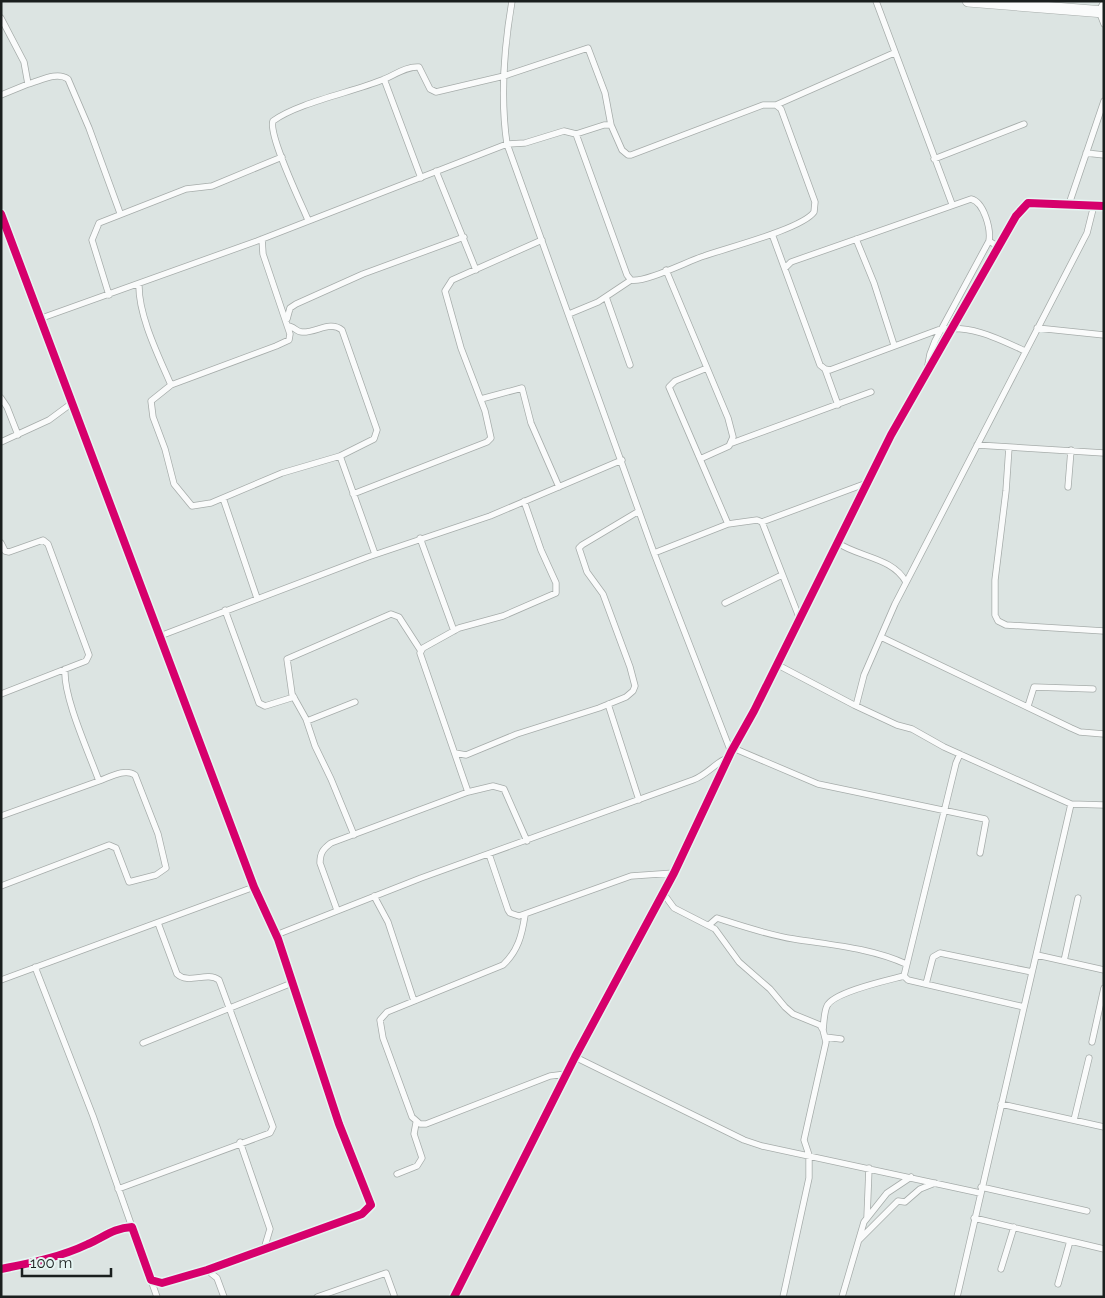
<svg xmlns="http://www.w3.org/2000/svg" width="1105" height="1298" viewBox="0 0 1105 1298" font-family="Raleway,sans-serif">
<rect width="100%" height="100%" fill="#dce4e2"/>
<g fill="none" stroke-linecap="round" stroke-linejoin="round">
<g stroke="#a6acaa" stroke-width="7">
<path id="street" d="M512 1C504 48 500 97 507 144L654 553 731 752
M876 1 952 204
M1104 2 1099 11 1104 24
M1 18 24 62 28 84 1 95
M384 79 421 178
M28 84C40 81 57 71 68 79L89 128 120 213
M776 105 894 53
M1086 153 1104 155
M934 159 1024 124
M436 171 476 270
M1069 204 1104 101
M1 214 254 887 278 939 339 1124 371 1205 362 1214 207 1270 162 1283 151 1280 132 1227C114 1228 104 1237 88 1244 61 1257 31 1263 1 1269
M308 220C301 203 268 135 273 121 297 103 353 92 382 80 393 76 406 66 419 67L430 89 436 92 504 76 588 48 605 93 611 125
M772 234 820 365 825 369 830 370 938 330C970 324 997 338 1025 351
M856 239 874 283 894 345
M785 268 791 262 971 199C984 202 991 229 989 241L999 247
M666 270 728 418 733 437 729 446 700 459 728 524
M139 284C138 315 159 357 171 385L276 346 289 340 290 334 263 254 262 239
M109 295 92 240 99 223 186 189 212 186 282 157
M606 297 630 365
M569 314 598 302 631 280
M39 319 257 241 507 144 525 143 564 131 576 134 604 125H611L622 150 628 155H631L763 105H776L781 109 815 202 814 212C802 229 726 248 704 256 688 261 645 283 631 280L627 275 576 134
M287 319 290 308 296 304 363 274 464 237
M1037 328 1104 335
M825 369 838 405
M927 370 930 354 935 341 989 241
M171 385 151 401 153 417 165 449 174 484 192 506 211 503 282 473 340 456 374 439 377 430 342 330C330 320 316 333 302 332 296 332 294 326 288 326
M1 398 7 407 18 435
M481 399 522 388 531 423 559 487
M1 442 49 420 72 403
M732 443 871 392
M977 445 1104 453
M1009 447 1006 491 995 580V615L998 621 1006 625 1104 631
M340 456 375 554
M700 459 669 387 675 381 707 368
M1068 487 1071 450
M353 494 487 442 491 438 485 411 461 348 445 291 452 280 542 240
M223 498 257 598
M762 522 867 483
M420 538 454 631
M836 542C860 558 892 557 906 582
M1 543 5 551 9 552 43 540 48 544 89 655 86 661 1 694
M654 553 728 524 757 520 762 522 799 617
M725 603 782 575
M225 610 259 703 265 706 294 697
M160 636 368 557 490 516 622 460
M881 637 1071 728 1080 732 1104 734
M776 664 854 705 897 725 912 729 944 747 1071 804 957 1297
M608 704 639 800
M856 706 864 675 895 604 1087 233 1094 205
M1028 706 1034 687 1093 689
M307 721 355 702
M733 748 818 784 985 819 986 821 980 853
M455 753 466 755 517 734 599 708 626 697 633 691 635 686 630 667 603 594 587 572 579 548 582 545 639 511
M960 754 956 763 904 976 908 980 1024 1007
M468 792 420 653 423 648 459 628 503 616 556 593V583L541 550 524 501
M1071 804 1104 805
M1 816 99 781
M354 835 331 779 315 746 306 719 292 694 287 659 391 614 399 617 421 651
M489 854 508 910 510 913 519 916 631 876 674 873
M1 886 109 845 116 848 129 882 156 875 166 868 158 834 135 775C125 768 110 777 99 781 89 753 63 697 65 669
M663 893 674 908 715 929 739 962 770 989 785 1007 793 1014 820 1025 823 1030 826 1042 804 1140 809 1155V1178L783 1297
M374 896 388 922 414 1001
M337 910 320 863C320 853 323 849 331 843L468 792 493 786 504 789 527 841
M525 915C522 935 518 951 503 965L387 1012 380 1020 383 1038 412 1117 420 1124H426L550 1076 566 1074
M709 925 717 918C742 926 768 935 794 939 831 945 871 948 906 964
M276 935 421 878 693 780C707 775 717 761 728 758
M1037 955 1104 970
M1064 961 1078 898
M35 967 93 1116 132 1227
M1 980 254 887
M926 984 933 957 940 953 1032 972
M823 1030C824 1022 824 1012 827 1006 833 992 889 980 904 976
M825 1037 841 1039
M1092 1042 1104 988
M143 1043 292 983
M575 1057 744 1140 762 1146 980 1193
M1001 1104 1104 1127
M1074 1120 1089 1058
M240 1142 270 1229 264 1249
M397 1174 417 1166 422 1158 414 1134 416 1123
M981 1187 1087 1211
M118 1189 270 1133 273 1127 219 980C206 971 189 985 177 974L158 923
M867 1217 869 1168
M974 1218 1104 1249
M859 1240 898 1201 905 1202 920 1189 935 1183
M1001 1269 1014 1227
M207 1270 217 1278 224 1297
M151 1280 157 1297
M1058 1284 1070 1241
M317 1297 386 1273 394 1295
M454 1297 575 1057 674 873 731 752 754 711 891 435 1016 216 1028 203 1104 206
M842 1297 864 1222 887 1193 911 1177"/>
</g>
<g stroke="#a6acaa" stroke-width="12">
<path id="highway" d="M968 1 1104 12"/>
</g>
<use href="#street" stroke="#fafbfb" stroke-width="5.5"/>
<use href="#highway" stroke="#fafbfb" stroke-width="11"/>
<g stroke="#e6f5f2" stroke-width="11">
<path id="cycleway" d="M1 214 254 887 278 939 339 1124 371 1205 362 1214 207 1270 162 1283 151 1280 132 1227C114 1228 104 1237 88 1244 61 1257 31 1263 1 1269
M454 1297 575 1057 674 873 731 752 754 711 891 435 1016 216 1028 203 1104 206"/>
</g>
<use href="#cycleway" stroke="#d6006c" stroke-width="8"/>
</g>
<rect width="1105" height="1298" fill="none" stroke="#1a1f1e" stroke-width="5"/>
<path d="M22 1268v8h89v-8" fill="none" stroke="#1a1f1e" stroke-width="2.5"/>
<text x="30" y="1268" font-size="15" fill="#1a1f1e" stroke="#e6f5f2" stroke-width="4" paint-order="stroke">100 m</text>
</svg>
